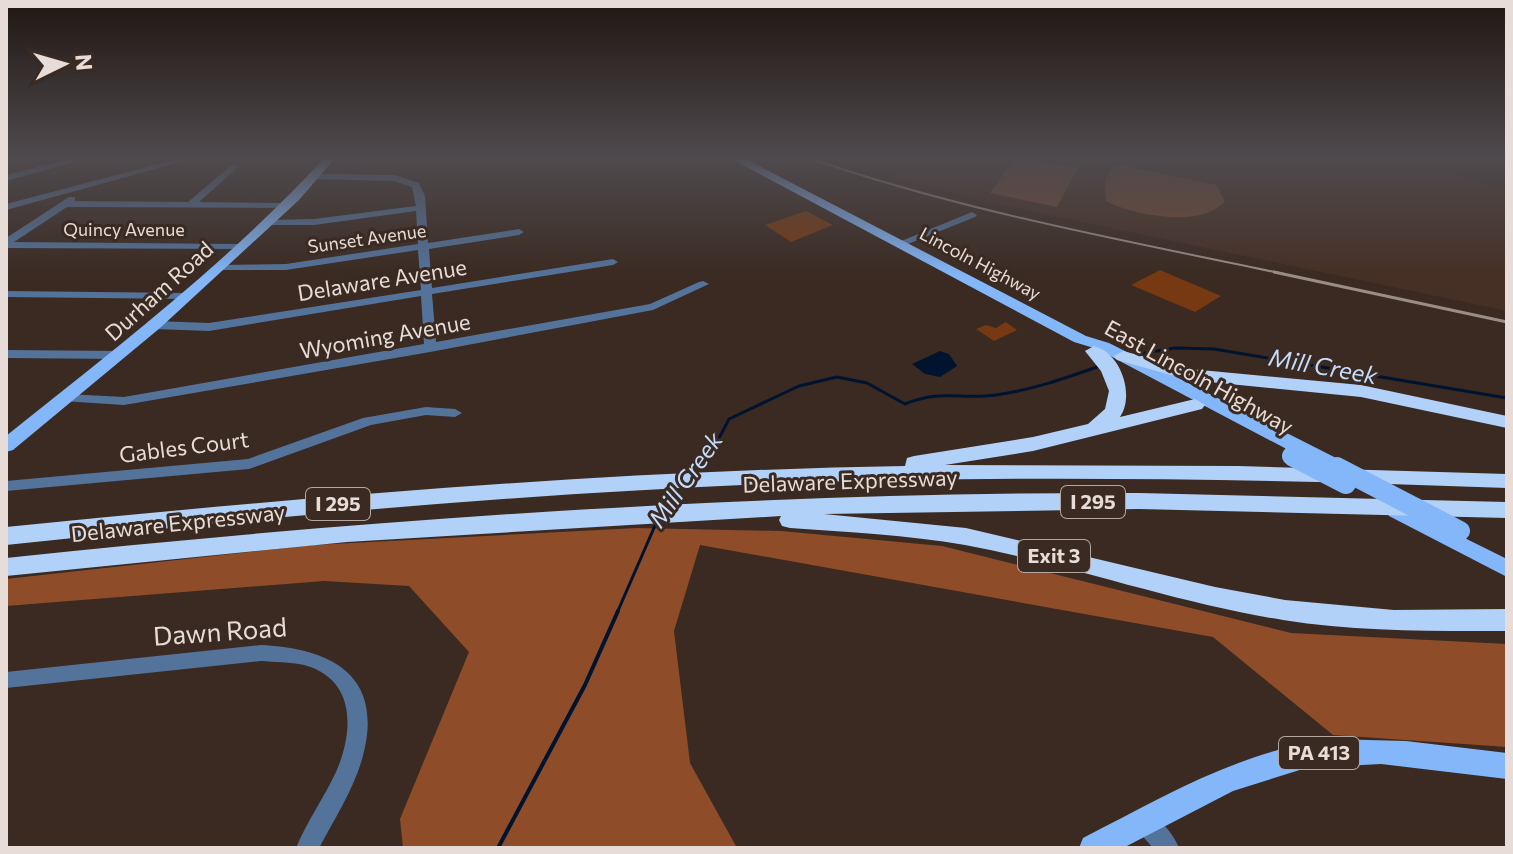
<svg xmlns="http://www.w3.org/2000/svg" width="1513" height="854" viewBox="0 0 1513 854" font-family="Commissioner,sans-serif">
<rect width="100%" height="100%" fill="#3a2a21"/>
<path fill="#462f24" d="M957 157H1410L1507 192V311L1007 206 888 176Z"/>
<path fill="#714831" d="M1016 157 1078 168 1057 207 990 193Z
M1121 165 1216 185 1225 201C1203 229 1132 215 1106 201L1105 180 1114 166Z"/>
<path fill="#8e4d28" d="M637 528 781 531 942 546 1291 633 1507 644V747L1333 735 1213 637 700 545 674 631 690 763 737 848H403L400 819 469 652 409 586 324 581 6 606V579L313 545Z"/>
<path fill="#01142f" d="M940 351 949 354 957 366 940 377 925 374 912 364Z"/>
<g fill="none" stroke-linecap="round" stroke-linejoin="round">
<path stroke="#01142f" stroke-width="3" d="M1138 354 1175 348 1214 349 1507 398
M687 475 716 444 729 419 799 386 837 377 867 383 905 404C942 389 960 400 996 395 1031 390 1063 379 1097 367
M665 508 678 488
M617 613 657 521"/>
<path stroke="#01142f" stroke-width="4" d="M498 848 585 685 618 611"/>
</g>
<path fill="#773911" d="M806 211 833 225 791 242 765 225Z
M1160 270 1221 296 1195 312 1131 285Z
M1006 322 1017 330 994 341 976 329 986 325 996 328Z"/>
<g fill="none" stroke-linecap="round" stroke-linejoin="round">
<path fill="#54739b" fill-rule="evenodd" d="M78 157H93L6 181V175Z
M185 157H199L6 210V204Z
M233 164 237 167 236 169 199 202 285 203 290 206 288 208 67 207 14 242 241 244 245 245V249L6 248V238L69 197H75V201L188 202Z
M315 174 395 175 419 183 425 196 428 243 519 229 524 232 519 235 429 249 432 288 613 259 618 262 613 265 432 294 436 342 650 304 699 282 703 281 709 284 653 310 430 352 124 405 62 401 60 398 67 394 124 397 424 344 421 296 209 331 155 329 149 325 155 321 209 323 421 290 418 250 286 270H214L213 268 218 265 286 264 418 244 416 211 314 225H265L263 223 268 220 314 219 416 206 412 187 394 181 312 179V175Z
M972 212 977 215 975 217 903 246 899 247 894 244Z
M6 291 188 293 194 296 188 299 6 297Z
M6 350 121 351 127 355 121 359 6 358Z
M426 407 455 409 462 413 455 417 426 415 371 425 249 469 6 491V481L248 459 363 418Z
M261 645C325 648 381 671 365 747 358 783 336 816 319 848H296C307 821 324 798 336 772 354 731 356 679 304 665 290 662 275 662 261 661L6 688V672Z
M1145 811C1159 817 1174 834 1179 848H1153L1137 830 1134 822 1137 814Z"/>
<path fill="#83b7f9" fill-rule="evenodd" d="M325 157H336L299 200 160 328 13 450 6 452V436C116 348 230 261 325 157Z
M728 157H742L1086 336 1109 343 1344 462 1347 467 1344 472H1330L1097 349 1074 342Z
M1396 504 1507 559V577L1389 516 1386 511 1389 506Z
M1331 739 1406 741 1507 753V779L1381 764 1306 768 1233 791 1123 848H1079L1083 838C1163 797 1240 751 1331 739Z"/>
<path fill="#b2d1f8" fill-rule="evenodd" d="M1094 346C1121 353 1135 395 1120 417L1195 399 1205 405 1202 409 1033 451 945 465 1238 466 1507 474V488C1268 479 1029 475 789 483 528 493 266 517 6 545V527C305 497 605 471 905 466L907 458 914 456 1033 437 1088 424 1105 409 1109 391 1101 371 1085 351Z
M1123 351 1190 369 1361 385 1507 416V428L1361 397 1189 380 1117 360 1114 356Z
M1139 493 1507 502V518L1139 509 824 514 966 528 1215 587 1285 600 1394 610 1507 609V631C1432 631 1358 632 1283 620 1175 603 1072 565 965 545 907 535 848 532 790 528L782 526 779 520 781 516 347 542 6 576V558C383 518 760 492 1139 493Z"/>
<path stroke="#9a8d86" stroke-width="2" d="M806 157C961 211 1123 240 1284 274"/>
<path stroke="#9a8d86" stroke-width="3" d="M1274 272 1507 322"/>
<path stroke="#83b7f9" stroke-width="20" d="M1292 456 1346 484
M1337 467 1460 531"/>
</g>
<linearGradient id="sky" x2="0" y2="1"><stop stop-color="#201712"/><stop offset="0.57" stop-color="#4f4a4e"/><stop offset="1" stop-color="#4f4a4e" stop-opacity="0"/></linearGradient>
<rect width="1513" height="277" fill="url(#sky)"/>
<g text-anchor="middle" stroke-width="6" stroke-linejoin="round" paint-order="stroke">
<g font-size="18" fill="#e7dcd7" stroke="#3a2a21">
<text x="124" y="236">Quincy Avenue</text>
<text transform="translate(367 239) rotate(-8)" y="6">Sunset Avenue</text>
<text transform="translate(980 264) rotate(28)" y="6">Lincoln Highway</text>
</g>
<g fill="#3a2a21" stroke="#b3a7a0" stroke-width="2">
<rect x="1061" y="486" width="64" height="32" rx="6"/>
<rect x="306" y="488" width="64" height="32" rx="6"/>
<rect x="1018" y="540" width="72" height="32" rx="6"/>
<rect x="1279" y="737" width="80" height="32" rx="6"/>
</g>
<g font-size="20" font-weight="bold" fill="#e7dcd7">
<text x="1093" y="509">I 295</text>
<text x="338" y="511">I 295</text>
<text x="1054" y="563">Exit 3</text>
<text x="1319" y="760">PA 413</text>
</g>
<g font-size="22" fill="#e7dcd7" stroke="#3a2a21">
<text transform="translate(382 280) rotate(-9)" y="8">Delaware Avenue</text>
<text transform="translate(159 291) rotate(-42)" y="8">Durham Road</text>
<text transform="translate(385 336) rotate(-10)" y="8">Wyoming Avenue</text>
<text transform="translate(1199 377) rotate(29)" y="8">East Lincoln Highway</text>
<text transform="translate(184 447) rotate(-7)" y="8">Gables Court</text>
<text transform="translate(850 481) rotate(-2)" y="8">Delaware Expressway</text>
<text transform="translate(178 523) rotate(-6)" y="8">Delaware Expressway</text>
</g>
<g font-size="24" font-style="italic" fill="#c4ddfe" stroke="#3a2a21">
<text transform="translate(1323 367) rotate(10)" y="8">Mill Creek</text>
<text transform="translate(686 480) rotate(-55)" y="8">Mill Creek</text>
</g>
<g font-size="26" fill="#e7dcd7" stroke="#3a2a21">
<text transform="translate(220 632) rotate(-4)" y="9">Dawn Road</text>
</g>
</g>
<rect width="1513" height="854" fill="none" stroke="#e7dcd7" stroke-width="16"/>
<g transform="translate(64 64) rotate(85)" stroke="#3a2a21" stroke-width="6" paint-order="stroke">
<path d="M0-6L14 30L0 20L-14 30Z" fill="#e7dcd7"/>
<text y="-12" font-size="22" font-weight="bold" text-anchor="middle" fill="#e7dcd7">N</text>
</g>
</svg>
